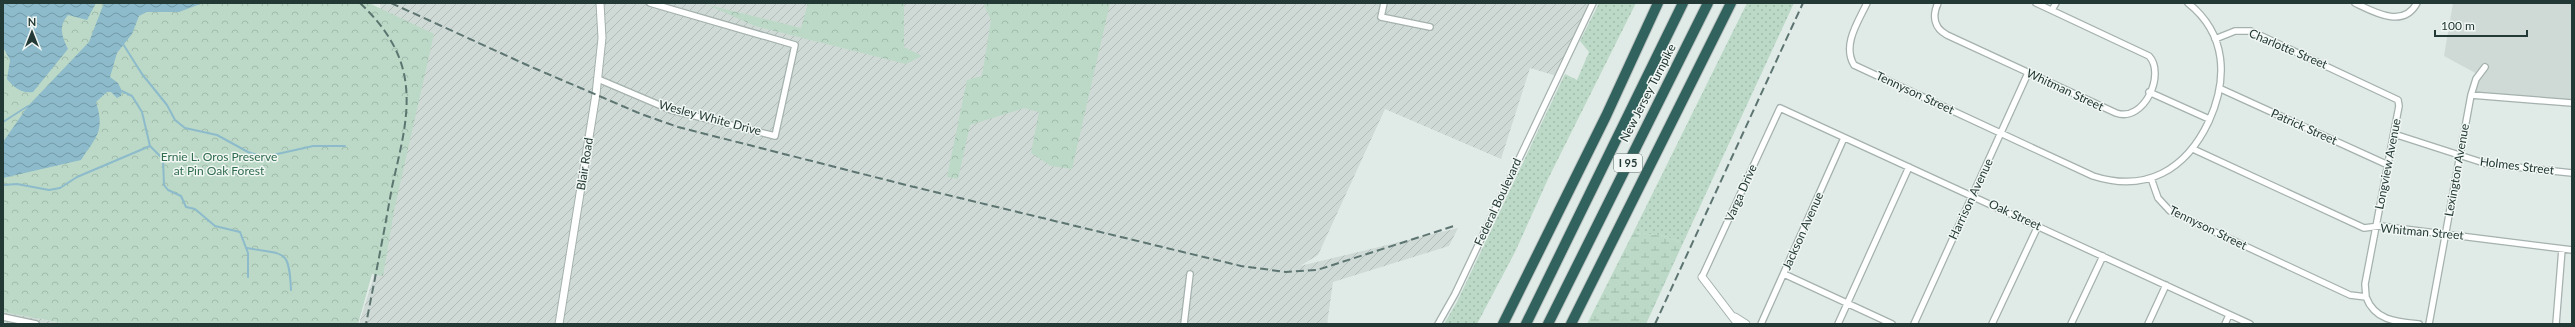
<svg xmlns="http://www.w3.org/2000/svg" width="2575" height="327" viewBox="0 0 2575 327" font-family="Lato,sans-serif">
<defs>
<pattern id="industrial-furrows" width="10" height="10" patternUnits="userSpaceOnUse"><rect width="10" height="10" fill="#cfdad6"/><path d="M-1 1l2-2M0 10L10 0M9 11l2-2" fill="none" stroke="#b1bcb8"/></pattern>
<pattern id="grass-dots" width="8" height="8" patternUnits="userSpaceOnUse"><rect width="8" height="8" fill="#bbd9c6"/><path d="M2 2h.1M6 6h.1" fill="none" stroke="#a0bbab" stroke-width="1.8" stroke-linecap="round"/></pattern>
<pattern id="forest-crowns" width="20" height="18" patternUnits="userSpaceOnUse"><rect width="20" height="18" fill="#bbd9c6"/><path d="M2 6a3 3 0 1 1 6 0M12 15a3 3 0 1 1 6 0" fill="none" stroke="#a0bbab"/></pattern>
<pattern id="wetland-marsh" width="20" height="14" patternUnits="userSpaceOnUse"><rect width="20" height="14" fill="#bbd9c6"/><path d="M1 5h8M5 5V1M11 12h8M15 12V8" fill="none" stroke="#a0bbab"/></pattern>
<pattern id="water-waves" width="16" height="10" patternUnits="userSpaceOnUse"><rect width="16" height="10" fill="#8dbbcb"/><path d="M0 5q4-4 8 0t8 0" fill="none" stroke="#7399a6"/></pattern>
</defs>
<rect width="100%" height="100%" fill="#e0eae7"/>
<path fill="#cfdad6" d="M2453 3H2572V103L2471 95 2479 75 2444 56Z"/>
<path fill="url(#industrial-furrows)" d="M380 3H1595L1560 77 1530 68 1501 159 1385 109 1318 255 1300 266 1458 228 1449 246 1333 282 1327 324H359L394 211Z
M3 312 68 324H3Z"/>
<path fill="url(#grass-dots)" d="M1599 3H1636L1548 179 1515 252 1477 324H1444L1457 302 1565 74 1577 80 1589 52 1580 41Z
M1747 3H1794L1683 243 1661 235 1633 233Z"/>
<path fill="url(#forest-crowns)" d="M3 3H369L434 34 394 211 383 276 372 274 358 324H68L3 312Z
M808 3H904V47L922 56 906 64 755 26 708 5 801 28Z
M983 3H1110L1072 169 1051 166 1031 153 1039 112 1024 108 970 125 958 179 947 177 967 80 982 76 991 20Z"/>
<path fill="url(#wetland-marsh)" d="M1633 233 1661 235 1683 243 1646 324H1587Z"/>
<path fill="url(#water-waves)" d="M3 3H96L87 20 68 15C58 27 62 36 68 49L33 92C22 94 13 87 7 79L10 60 3 47Z
M104 3H203L179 12H147L139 16 132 34 117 53 110 77 118 83 122 91 121 96 117 98 111 92H107L96 102C105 131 97 136 81 160L3 178V142L28 106 89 42Z"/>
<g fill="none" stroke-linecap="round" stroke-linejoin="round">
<path stroke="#8dbbcb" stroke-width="2" d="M123 44 142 74 167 105 175 120 185 128 217 135 248 152 264 157 313 146H345
M122 91 132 96 142 112 150 146 163 159 164 185 168 190 181 196 186 207 195 209 215 226 240 232 248 253V277
M3 122 28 106
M3 185 17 184 49 190 60 188 77 177 150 146
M247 248C285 255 289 248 291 290"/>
<g stroke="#a4b1ae" stroke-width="8">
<path id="minor" d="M1384 3 1381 17 1430 27
M1867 3C1858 22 1842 45 1854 65L2093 176C2146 193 2186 170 2209 121 2228 79 2227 34 2188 3
M1938 3C1932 16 1934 28 1947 35L2116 113C2144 123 2166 74 2149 56L2036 3
M2355 3C2374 12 2403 29 2417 3
M2052 10 2056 3
M2215 39 2235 31H2251L2398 100 2399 106 2365 284 2366 297
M598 79 671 110 775 136 795 45 650 3
M2221 89 2388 165
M2149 92 2209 119
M2471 95 2572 103
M2394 134 2487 164 2572 173
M2193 149 2364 228 2380 226 2572 250
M2151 178 2158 198 2170 211 2350 295 2366 297C2375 321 2397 322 2419 324
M1784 274 1892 324
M1702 277 1780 108 2250 324
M3 317 36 324
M1184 324 1190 274
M1438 324 1455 294 1593 3
M1761 324 1844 138
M1838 324 1909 167
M1914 324 2028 73
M1992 324 2038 226
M2071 324 2103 256
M2148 324 2166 285
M2225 324 2229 315
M2429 324 2471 95 2476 79 2485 67
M2556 324 2562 249"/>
</g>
<g stroke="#a4b1ae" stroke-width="9">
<path id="tertiary" d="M1702 277 1738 324
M1735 317 1746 324
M559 324 596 94 602 38 600 3"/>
</g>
<g stroke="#bdc4c2" stroke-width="12">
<path id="motorway" d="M1503 324 1606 116 1658 3
M1526 324 1683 3
M1548 324 1708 3
M1571 324 1731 3"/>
</g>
<use href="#minor" stroke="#fff" stroke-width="5.5"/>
<use href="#tertiary" stroke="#fff" stroke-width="7"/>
<use href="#motorway" stroke="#31625d" stroke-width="10"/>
<path stroke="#5d7571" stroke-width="2" stroke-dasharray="8 4" stroke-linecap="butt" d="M360 3C380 22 398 45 404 74 412 111 400 150 392 187 384 233 375 278 366 324
M391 3 527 65 641 114 678 127 906 185 1241 266 1286 272 1317 270 1454 226
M1655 324 1803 3"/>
</g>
<g text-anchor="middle" stroke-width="3" stroke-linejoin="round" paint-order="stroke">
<rect fill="#f1f7f4" stroke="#61726e" stroke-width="1" x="1614" y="154" width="28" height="18" rx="3"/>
<g font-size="11" font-weight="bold" fill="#233935">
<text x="1628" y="167">I 95</text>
</g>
<g font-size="12" fill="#233935" stroke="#f1f7f4">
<text transform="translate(2288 49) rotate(23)" y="4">Charlotte Street</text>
<text transform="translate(2065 90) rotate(25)" y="4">Whitman Street</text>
<text transform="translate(1648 93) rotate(-63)" y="4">New Jersey Turnpike</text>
<text transform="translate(1915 93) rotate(25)" y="4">Tennyson Street</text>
<text transform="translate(710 118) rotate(15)" y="4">Wesley White Drive</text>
<text transform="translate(2304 127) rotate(24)" y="4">Patrick Street</text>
<text transform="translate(585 164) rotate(-81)" y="4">Blair Road</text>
<text transform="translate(2388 164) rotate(-79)" y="4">Longview Avenue</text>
<text transform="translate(2517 166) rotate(7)" y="4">Holmes Street</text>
<text transform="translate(2457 170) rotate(-80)" y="4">Lexington Avenue</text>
<text transform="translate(1741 193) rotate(-66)" y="4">Varga Drive</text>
<text transform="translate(1971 199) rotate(-65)" y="4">Harrison Avenue</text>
<text transform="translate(1498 202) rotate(-65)" y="4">Federal Boulevard</text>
<text transform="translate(2015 215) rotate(25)" y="4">Oak Street</text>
<text transform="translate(2208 228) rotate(26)" y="4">Tennyson Street</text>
<text transform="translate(1803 231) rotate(-66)" y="4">Jackson Avenue</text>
<text transform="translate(2422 232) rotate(5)" y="4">Whitman Street</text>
</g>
<g font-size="12" fill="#306c4e" stroke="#f1f7f4">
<text x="219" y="161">Ernie L. Oros Preserve<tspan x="219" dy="14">at Pin Oak Forest</tspan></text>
</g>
</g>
<rect width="2575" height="327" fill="none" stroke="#233935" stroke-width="8"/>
<g transform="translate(32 32)" stroke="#f1f7f4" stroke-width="3" paint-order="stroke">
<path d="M0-3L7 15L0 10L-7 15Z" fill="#233935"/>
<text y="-6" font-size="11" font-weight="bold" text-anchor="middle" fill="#233935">N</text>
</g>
<path d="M2435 30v6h92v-6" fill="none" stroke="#233935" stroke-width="2"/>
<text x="2441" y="30" font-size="12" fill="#233935" stroke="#f1f7f4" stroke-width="3" paint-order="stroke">100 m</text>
</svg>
